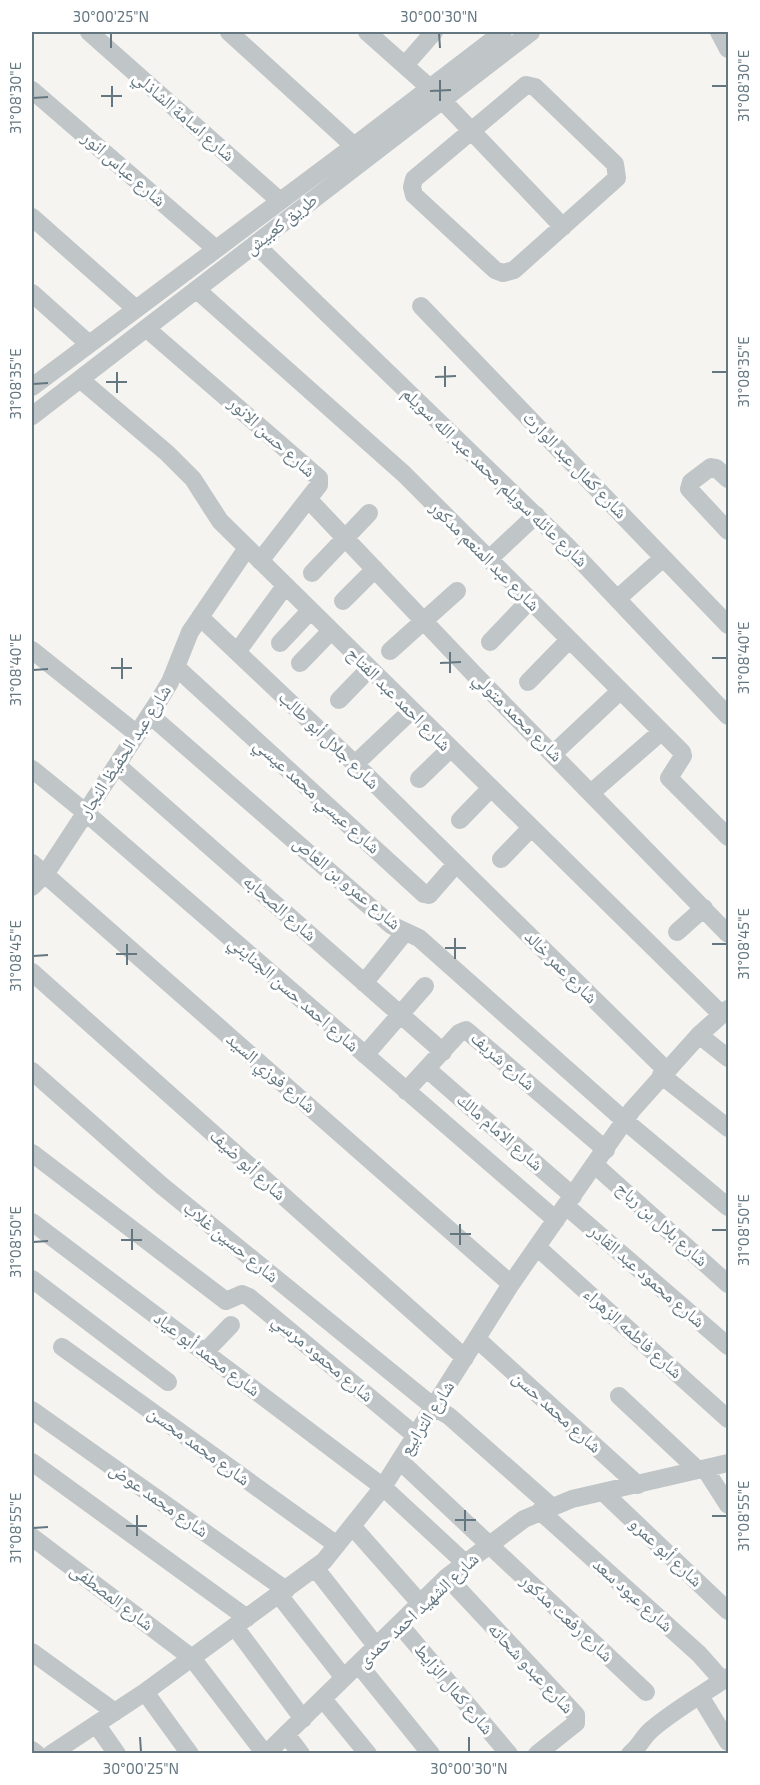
<svg xmlns="http://www.w3.org/2000/svg" width="760" height="1785" viewBox="0 0 760 1785" font-family="'Exo 2','Noto Naskh Arabic',sans-serif">
<rect width="100%" height="100%" fill="#f5f4f1"/>
<g fill="none" stroke-linecap="round" stroke-linejoin="round">
<path stroke="#c0c5c7" stroke-width="18" d="M89 32 280 201
M229 32 354 146
M367 32 430 88
M719 32 728 49
M405 65 434 32
M526 85 535 87 615 164 617 178 514 270 503 273 495 270 414 195 412 187 414 179Z
M32 90 216 249
M441 99 563 227
M32 217 136 309
M255 244 567 546 728 716
M197 290 404 474 682 752 683 756 669 778 728 837
M32 293 89 344
M421 306 728 625
M147 329 319 478V485L260 561
M81 380 167 453 193 479 220 521 721 1014
M32 387 354 146 503 32
M32 416 531 32
M728 479 716 468 711 467 691 482 689 489 728 531
M308 499 474 674 728 934
M489 559 536 515
M312 573 369 513
M617 599 663 558
M343 601 375 569
M200 617 355 764 666 1070
M490 642 530 600
M280 643 310 611
M32 650 137 734
M390 651 457 591
M237 652 285 586
M300 663 331 631
M176 667 424 894 429 895 456 864
M528 682 569 640
M339 700 369 669
M150 715 391 925 419 938 625 1121 728 1207
M554 753 620 691
M355 764 411 711
M117 765 443 1052
M32 769 85 812 556 1220
M419 779 450 749
M592 792 661 732
M460 820 490 789
M501 859 530 829
M32 863 511 1284
M32 887 46 873 158 702 170 682 190 632 247 548
M677 932 704 908
M32 972 465 1358
M364 983 405 932
M699 1035 728 1058
M365 1055 425 986
M427 1069 573 1196
M32 1071 161 1185 435 1408 449 1416 552 1507
M661 1075 728 1128
M406 1091 459 1033 466 1030 606 1150
M32 1153 226 1301 242 1294 249 1297 416 1436
M595 1165 728 1284
M566 1206 728 1346
M32 1222 383 1487 465 1563
M537 1247 728 1419
M32 1279 168 1382
M477 1339 638 1485
M62 1347 337 1545
M205 1352 231 1325
M619 1396 698 1470
M32 1410 286 1590
M400 1461 646 1692
M32 1462 247 1618
M705 1469 728 1505
M603 1492 728 1611
M540 1511 699 1654 723 1681
M352 1526 420 1603
M32 1537 192 1658 265 1754
M316 1569 377 1647
M447 1577 576 1715V1723L537 1754
M279 1595 344 1678
M399 1624 509 1754
M235 1627 303 1719
M32 1652 115 1712
M359 1665 431 1754
M145 1692 190 1754
M700 1696 728 1742
M323 1699 368 1754
M96 1724 117 1754
M286 1734 301 1754
M32 1750 37 1754
M51 1754 145 1692 324 1561 383 1487 511 1284 632 1110 699 1035 728 1009
M266 1754 447 1577 524 1519 572 1499 728 1463
M630 1754C641 1745 642 1738 651 1730 674 1710 703 1694 728 1677"/>
</g>
<path fill="none" stroke="#647781" stroke-width="2" d="M111 33V48M439 33 440 48M440 80V101M112 86V107M712 86H727M430 91 451 90M101 96H122M33 98 48 97M445 366V387M117 372V393M712 372H727M435 377 456 376M106 382H127M33 384 48 383M450 652V673M122 658V679M712 658H727M440 663 461 662M111 668H132M33 670 48 669M455 938V959M127 944V965M712 944H727M445 948H466M116 954H137M33 956 48 955M460 1224V1245M132 1229V1250M712 1230H727M450 1234H471M121 1240H142M33 1242 48 1241M465 1510V1531M137 1515V1536M712 1516H727M455 1520H476M126 1526H147M33 1528 48 1527M140 1737 141 1752M469 1737V1752"/>
<g text-anchor="middle" stroke-width="6" stroke-linejoin="round" paint-order="stroke">
<g font-size="18" fill="#647781" stroke="#fff">
<text transform="translate(184 116) rotate(41)" y="6">شارع اسامة الشاذلي</text>
<text transform="translate(124 169) rotate(41)" y="6">شارع عباس انور</text>
<text transform="translate(281 224) rotate(-38)" y="6">طريق كعبيش</text>
<text transform="translate(272 437) rotate(42)" y="6">شارع حسن الانور</text>
<text transform="translate(575 465) rotate(46)" y="6">شارع كمال عبد الوارث</text>
<text transform="translate(495 477) rotate(44)" y="6">شارع عائله سويلم محمد عبد الله سويلم</text>
<text transform="translate(485 556) rotate(45)" y="6">شارع عبد المنعم مدكور</text>
<text transform="translate(399 699) rotate(45)" y="6">شارع احمد عبد الفتاح</text>
<text transform="translate(518 717) rotate(45)" y="6">شارع محمد متولي</text>
<text transform="translate(329 740) rotate(44)" y="6">شارع جلال أبو طالب</text>
<text transform="translate(125 751) rotate(-57)" y="6">شارع عبد الحفيظ النجار</text>
<text transform="translate(317 796) rotate(42)" y="6">شارع عيسي محمد عيسي</text>
<text transform="translate(347 883) rotate(40)" y="6">شارع عمرو بن العاص</text>
<text transform="translate(280 908) rotate(41)" y="6">شارع الصحابه</text>
<text transform="translate(561 967) rotate(45)" y="6">شارع عمر خالد</text>
<text transform="translate(294 994) rotate(41)" y="6">شارع احمد حسن الجنايني</text>
<text transform="translate(503 1061) rotate(41)" y="6">شارع شريف</text>
<text transform="translate(271 1073) rotate(41)" y="6">شارع فوزي السيد</text>
<text transform="translate(500 1132) rotate(41)" y="6">شارع الامام مالك</text>
<text transform="translate(248 1165) rotate(42)" y="6">شارع أبو ضيف</text>
<text transform="translate(662 1224) rotate(42)" y="6">شارع بلال بن رباح</text>
<text transform="translate(231 1242) rotate(39)" y="6">شارع حسين غلاب</text>
<text transform="translate(647 1276) rotate(41)" y="6">شارع محمود عبد القادر</text>
<text transform="translate(633 1333) rotate(42)" y="6">شارع فاطمه الزهراء</text>
<text transform="translate(207 1354) rotate(37)" y="6">شارع محمد أبو عياد</text>
<text transform="translate(323 1358) rotate(40)" y="6">شارع محمود مرسي</text>
<text transform="translate(557 1412) rotate(42)" y="6">شارع محمد حسن</text>
<text transform="translate(427 1418) rotate(-57)" y="6">شارع الترابيع</text>
<text transform="translate(199 1446) rotate(36)" y="6">شارع محمد محسن</text>
<text transform="translate(159 1500) rotate(35)" y="6">شارع محمد عوض</text>
<text transform="translate(666 1552) rotate(43)" y="6">شارع أبو عمرو</text>
<text transform="translate(633 1595) rotate(42)" y="6">شارع عبود سعد</text>
<text transform="translate(112 1597) rotate(37)" y="6">شارع المصطفى</text>
<text transform="translate(418 1610) rotate(-43)" y="6">شارع الشهيد احمد حمدى</text>
<text transform="translate(567 1618) rotate(43)" y="6">شارع رفعت مدكور</text>
<text transform="translate(531 1668) rotate(47)" y="6">شارع عبدو شحاته</text>
<text transform="translate(454 1689) rotate(50)" y="6">شارع كمال الزايط</text>
</g>
</g>
<rect width="760" height="1785" fill="none" stroke="#ffffff" stroke-width="66"/>
<rect x="33" y="33" width="694" height="1719" fill="none" stroke="#647781" stroke-width="2"/>
<g font-size="15" text-anchor="middle" fill="#647781">
<text x="111" y="22">30°00'25"N</text>
<text x="439" y="22">30°00'30"N</text>
<text transform="translate(744 86) rotate(-90)" y="5">31°08'30"E</text>
<text transform="translate(16 98) rotate(-90)" y="5">31°08'30"E</text>
<text transform="translate(744 372) rotate(-90)" y="5">31°08'35"E</text>
<text transform="translate(16 384) rotate(-90)" y="5">31°08'35"E</text>
<text transform="translate(744 658) rotate(-90)" y="5">31°08'40"E</text>
<text transform="translate(16 670) rotate(-90)" y="5">31°08'40"E</text>
<text transform="translate(744 944) rotate(-90)" y="5">31°08'45"E</text>
<text transform="translate(16 956) rotate(-90)" y="5">31°08'45"E</text>
<text transform="translate(744 1230) rotate(-90)" y="5">31°08'50"E</text>
<text transform="translate(16 1242) rotate(-90)" y="5">31°08'50"E</text>
<text transform="translate(744 1516) rotate(-90)" y="5">31°08'55"E</text>
<text transform="translate(16 1528) rotate(-90)" y="5">31°08'55"E</text>
<text x="141" y="1774">30°00'25"N</text>
<text x="469" y="1774">30°00'30"N</text>
</g>
</svg>
